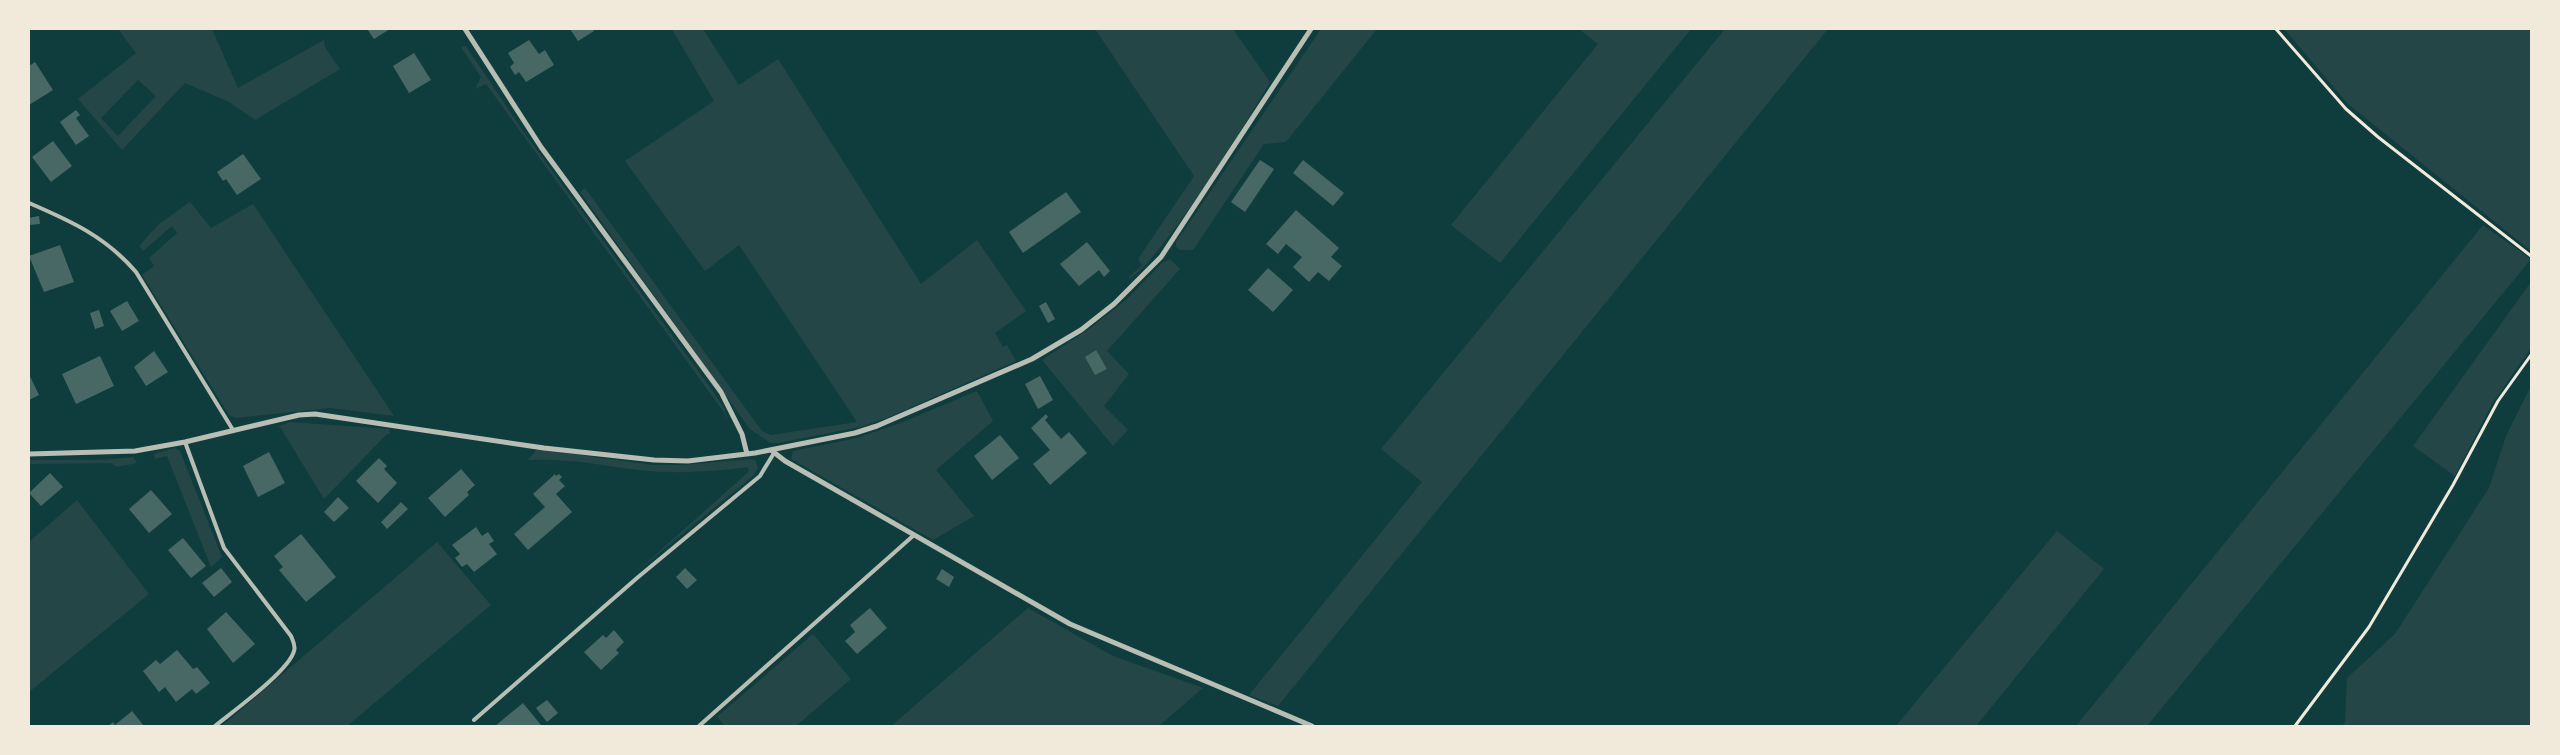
<svg xmlns="http://www.w3.org/2000/svg" width="2560" height="755" viewBox="0 0 2560 755" font-family="'PT Sans',sans-serif">
<rect width="100%" height="100%" fill="#0f3d3e"/>
<path fill="#244646" fill-rule="evenodd" d="M118 29H212L238 88 324 40 325 47 340 69 255 120 229 102 185 83 122 150 78 99 136 53ZM138 80 156 96 118 136 101 118Z
M672 29H703L739 85 778 59 921 284 977 240 1026 311 995 333 1003 347 1007 345 1016 361 887 418 860 427 778 443H770L749 428 580 192 585 188 762 431 771 435 857 422 739 245 705 271 625 161 714 101Z
M1095 29H1233L1270 82C1251 115 1155 272 1127 279L1142 265 1138 259 1194 176Z
M1321 29H1377L1286 142 1264 144 1193 250H1180L1176 247V242Z
M1579 29H1691L1500 263 1451 225 1598 44Z
M1725 29H1828L1278 706 1249 695 1422 482 1381 449Z
M2284 29H2531V251L2348 104Z
M466 46 523 131 707 383 724 408 727 421 723 411 486 84 475 89 481 77 461 47Z
M190 202 211 228 253 204 394 416 330 408 236 418 229 415 142 275 154 266 149 258 177 233 172 226 143 251 139 246 159 224Z
M2483 225 2531 259 2147 726H2076Z
M1170 259 1180 269 1107 351 1129 374 1104 406 1128 430 1113 446 1042 360 1092 327 1127 299 1163 262Z
M2531 282V348L2492 404 2455 476 2413 446Z
M2531 386V726H2342L2345 722 2347 678 2395 634 2489 488 2506 436Z
M977 391 993 421 936 470 974 516 933 540 791 459 793 451 853 439 898 424Z
M290 422 389 429 390 434H387L324 499 280 427H277Z
M175 448 180 451 222 557 211 567 167 456 155 459 154 454Z
M537 449 653 465H683L752 459 756 461 758 468 753 476 634 574 746 474 749 470 747 467C712 472 674 474 639 470 601 465 567 458 528 460Z
M133 457 137 463 117 467 111 463 29 464V460H102Z
M77 500 149 594 29 692V542Z
M2057 531 2104 569 1976 726H1896Z
M437 542 491 605 347 726H222Z
M1028 608 1113 656 1203 688 1159 726H891Z
M813 634 851 679 796 726H725L717 717Z"/>
<path fill="#486865" d="M367 29H390L374 39Z
M570 29H593L594 31 578 41Z
M529 40 539 54 545 50 554 65 526 82 519 72 515 75 510 67 514 63 508 53Z
M414 53 431 80 409 93 393 66Z
M35 62 53 90 29 105V66Z
M76 110 80 115 76 118 89 136 76 145 60 122Z
M53 141 72 166 51 182 32 157Z
M243 154 261 179 237 195 226 179 223 181 217 172Z
M1260 160 1274 169 1245 212 1231 202Z
M1303 160 1344 193 1333 206 1293 173Z
M1066 192 1081 212 1023 253 1009 232Z
M1296 210 1339 248 1331 257 1342 266 1329 281 1318 272 1309 282 1293 267 1302 257 1286 244 1278 254 1266 244Z
M39 216 40 224 29 225V218Z
M1087 242 1110 271 1104 277 1099 270 1079 286 1060 264Z
M60 245 74 282 44 292 29 256Z
M1268 268 1293 290 1273 312 1248 290Z
M127 301 139 321 122 331 110 311Z
M1046 302 1055 319 1048 323 1039 306Z
M99 310 104 326 95 329 90 313Z
M1096 350 1107 369 1095 375 1085 357Z
M154 351 168 372 146 386 134 367Z
M100 356 114 386 76 404 62 374Z
M29 374 39 395 29 400Z
M1040 376 1053 400 1038 409 1025 384Z
M1046 414 1048 417 1045 420 1061 439 1069 432 1087 453 1050 485 1033 464 1050 450 1031 428Z
M1000 435 1019 458 992 480 974 456Z
M269 452 285 483 258 497 243 466Z
M379 458 387 466 384 469 397 483 378 503 356 481Z
M461 469 475 485 467 492 469 495 445 517 428 498Z
M50 473 63 487 41 506 29 493Z
M555 474 556 476 559 474 562 477 559 480 565 486 556 494 572 512 528 550 514 534 545 507 533 494Z
M151 490 172 514 149 533 129 509Z
M338 497 349 508 334 522 324 512Z
M401 502 408 509 387 529 381 522Z
M476 527 482 536 488 532 494 541 489 544 497 554 474 572 467 564 462 567 455 558 460 554 452 545Z
M301 534 336 577 306 602 279 570 283 567 274 556Z
M183 538 206 566 191 578 168 550Z
M221 568 232 582 214 597 202 583Z
M685 568 697 580 687 589 676 577Z
M942 569 954 577 949 587 936 579Z
M870 608 887 628 857 654 845 641 855 632 850 625Z
M226 612 255 644 233 663 207 629Z
M614 630 624 642 616 650 619 653 601 670 584 652 603 635 606 638Z
M177 650 193 669 197 667 210 683 196 694 192 689 176 702 165 687 159 692 143 671 156 660 160 664Z
M547 700 558 713 547 722 536 708Z
M523 703 541 725 539 726H495Z
M132 711 144 726H108L113 722 115 725Z"/>
<g fill="none" stroke-linecap="round" stroke-linejoin="round">
<path stroke="#f1e9da" stroke-width="3" d="M2276 29 2346 109 2378 137 2531 256
M2295 726 2369 627 2453 485 2498 401 2531 355"/>
<path stroke="#b8beb3" stroke-width="4" d="M29 203C71 221 106 237 136 272L233 430
M185 442 224 548 291 636C293 641 296 646 294 651 289 671 232 712 215 726
M474 720 637 578 760 476 774 453
M699 726 914 535"/>
<path stroke="#b8beb3" stroke-width="5" d="M465 29 541 147 721 392 742 434 747 454
M771 450 785 461 1070 624 1312 726
M29 454 135 451 185 442 299 415 315 414 544 448 654 460 688 461 755 453 855 433 877 426 1032 359 1081 330 1114 304 1161 257 1311 29"/>
</g>
<rect width="2560" height="755" fill="none" stroke="#f1e9da" stroke-width="60"/>
</svg>
